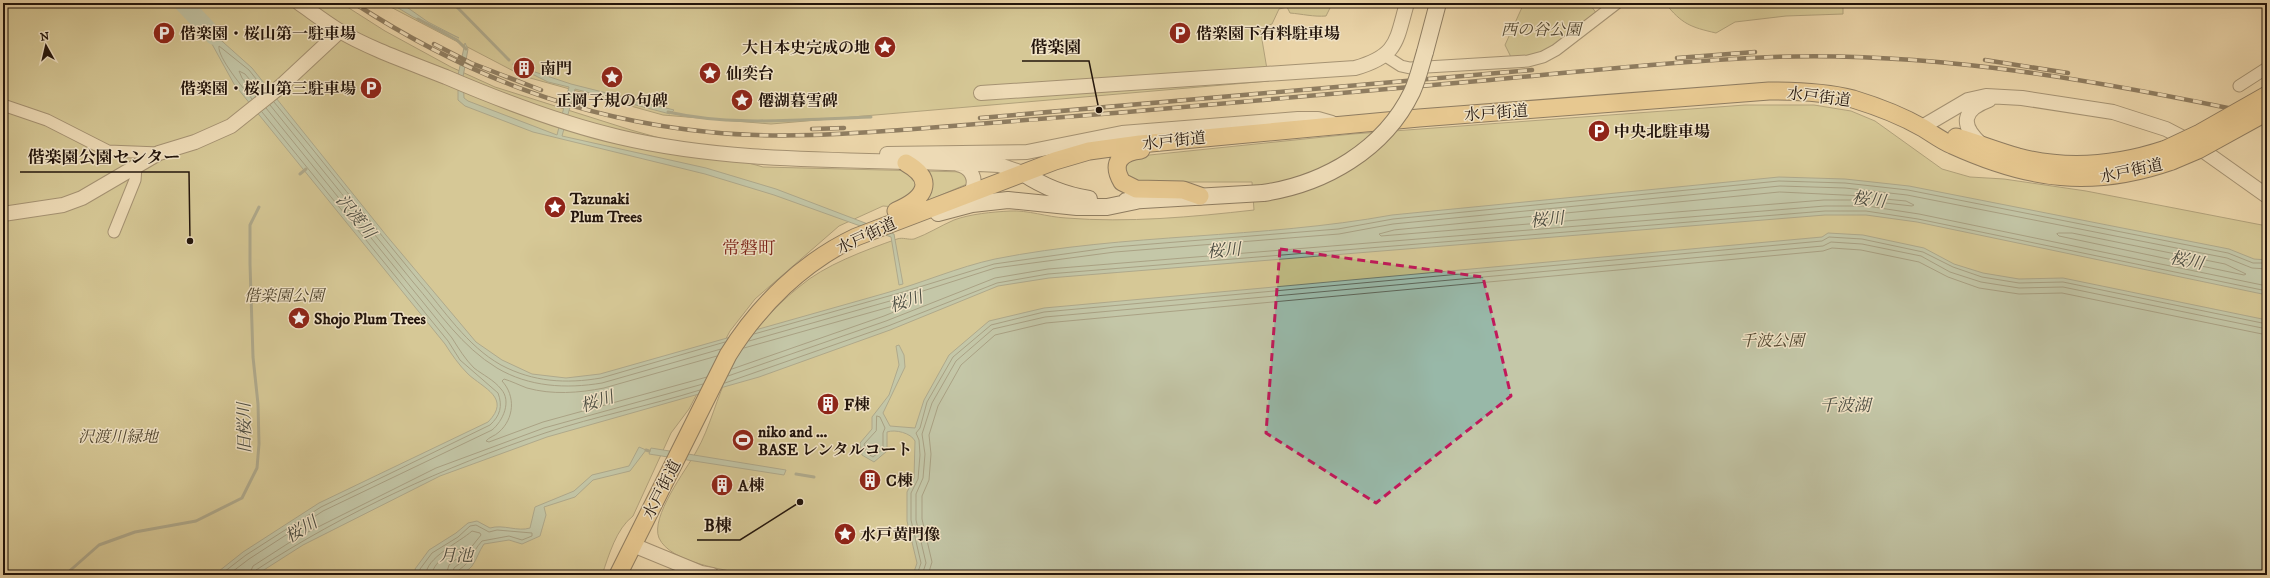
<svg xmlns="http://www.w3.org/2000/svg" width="2270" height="578" viewBox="0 0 2270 578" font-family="'IM FELL DW Pica','Noto Serif JP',serif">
<rect width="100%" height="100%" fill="#ead4a8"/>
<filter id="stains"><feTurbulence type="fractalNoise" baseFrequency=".005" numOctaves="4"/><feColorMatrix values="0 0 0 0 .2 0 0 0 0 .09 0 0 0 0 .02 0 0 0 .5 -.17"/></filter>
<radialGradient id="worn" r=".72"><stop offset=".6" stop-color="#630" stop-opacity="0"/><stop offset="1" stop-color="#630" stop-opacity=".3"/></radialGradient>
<path fill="#bfba82" stroke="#706746" d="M3 3H341L385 31 451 67 495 87 631 130 763 167 965 172 967 184 910 208 883 206 839 226 755 299 730 331 689 409 671 433 633 516C616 529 609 555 602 575H3Z
M383 3H1327L1330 8 1326 16C1314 17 1302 14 1290 13L1287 7 1279 9 1272 24 1260 28 1269 81 771 124 663 115 523 76Z
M1524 3H1589L1599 17 1556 50 1514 63 1505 45Z
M1665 3H1843V14L1786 16 1735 22 1716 33C1690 27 1682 24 1665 3Z
M1745 105H1814L1851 111 1875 121 1942 169 1970 177 2004 179 2086 191 2267 226V575H754C729 571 670 563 659 538 650 517 686 470 696 452 711 426 716 398 730 371 746 340 771 309 799 287 824 265 866 250 897 239 903 237 908 240 914 239 928 234 940 226 954 220 970 214 992 212 1010 211 1028 210 1047 217 1066 218 1128 223 1192 217 1254 210L1252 182H1137L1126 174C1124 163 1131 161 1140 156L1353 134Z"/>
<path fill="#98b8a8" stroke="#697669" d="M397 3H401L428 22 459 38 413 17 395 6Z
M199 16 214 34 252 68 386 235 476 342 502 360 532 374 566 378 600 374C695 347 791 320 886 293 922 283 958 267 995 259 1126 233 1261 239 1392 215L1779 177 1845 179 1909 186 2229 249 2254 259 2267 260V295L1917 222 1866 215H1825L1049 278 998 286 890 330 759 377 547 437 440 476 303 545 256 575H214L243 552 319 503 488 422C512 398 483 388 468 374 459 365 452 355 445 344L234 84 207 35 195 20Z
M465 43 468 49 463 77 464 98 468 101 557 135 569 87 548 82 528 72 529 70 571 84 674 110 670 114 575 89 562 136 706 168 776 189 894 234 903 284 899 285 891 237 774 195 705 174 533 132 465 106 458 100V75Z
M1828 233 1863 235 1924 248 1954 264 1983 273 2019 279 2063 278 2267 320V575H913L917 563 907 521V492L914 478 915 441C911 433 895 429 887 432V451L874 462 862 455 860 443 872 429V417L889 395 899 365 896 346 899 345 904 355 905 367 883 413 890 426 915 428 924 400 949 355 989 321 1044 308 1822 237Z
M639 447 646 450 630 471 593 480 575 497 544 507 546 515 540 536 522 544 509 540 484 544C479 551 477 559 472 566 463 578 434 575 417 575L415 569 429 550 456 533 468 523 477 521 490 528C503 524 518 532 530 528L535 507 574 491 592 475 629 466Z
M651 448 786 470 784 475 649 454Z"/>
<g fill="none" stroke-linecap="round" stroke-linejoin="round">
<path stroke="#5d665a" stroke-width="1" d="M256 96 242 78 239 71 245 74 260 92
M252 99C244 89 217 57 219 46L249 70 264 89
M274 102C323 161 370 222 419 281 444 310 467 346 501 365 533 382 566 384 601 378L725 342
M270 105C318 164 365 223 413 282 439 312 462 347 497 368 529 387 566 389 602 383L721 349
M1780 192 1864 196 1866 198 1864 200H1824L1381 236 1379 234 1394 230Z
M1885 199 1906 201 1914 205 1912 206 1885 203 1883 201Z
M2059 233H2072L2225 264 2246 274 2244 275 2059 236 2057 234Z
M754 334 903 292 994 264 1114 247 1338 229 1393 219 1779 181 1845 183 1908 190 2228 253 2253 263H2267
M749 341 904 297 995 268 1115 252 1339 234 1393 224 1780 186 1845 188 1907 195 2227 258 2252 268 2267 269
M732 369 884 316 906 307 907 305 904 303 744 348
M728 376 886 321 995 278 1048 269 1825 206H1867L1919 214 2267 286
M707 377 543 422 489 442 486 441C489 437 495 436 499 432 514 419 516 396 502 381L504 379C511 381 519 385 527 388 552 395 579 393 604 388L717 356
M725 383 888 326 997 283 1048 274 1825 211H1866L1918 219 2267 291
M877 416 880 417 885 428 883 433V449L873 457 866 453 864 444 876 431Z
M220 575 246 555 321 507 490 425C500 416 503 406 498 393L460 360 448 341 262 112
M228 575 249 559 323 511 492 430C503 421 512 401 501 389 494 380 483 375 474 368 465 359 459 349 452 338L266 108
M249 575 253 566 298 537 436 468 544 428 703 384
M254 575 256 570C345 512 444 467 545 433 596 416 649 406 700 390
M421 575 420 569 432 553 458 537 470 526 476 525 489 532 497 530 532 533V536L522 540 509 536 482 541C471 553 473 560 459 570L457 575
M426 575C425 558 460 542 472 531L480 533 481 535 469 550 464 560 454 568 452 575
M432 575C432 563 451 551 460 549V556L449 565 446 575
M917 575 921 563 911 520V493L918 479 920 455 919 440 916 433 920 428 927 402 953 357 991 325 1044 312 1822 241 1829 237 1862 239 1923 252 1953 267 1982 277 2019 283 2063 282 2267 324
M922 575 926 563 916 520V494L923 478 925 454 922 434 932 403 956 361 993 329 1045 317 1823 246 1831 242 1862 244 1921 256 1950 272 1981 282 2019 288 2063 287 2267 329
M928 575 932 562 922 519V496L929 480 931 454 929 435 938 406 961 365 995 335 1046 323 1823 251 1832 248 1861 250 1919 262 1948 277 1979 288 2019 294 2062 293 2267 335"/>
<path stroke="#697669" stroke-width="3" d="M453 3 509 60
M418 19 457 40 466 49
M514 64 532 72
M668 112C734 127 803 119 871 117
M300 174 306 169
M646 450 649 451
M796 474 814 477
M65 575 99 545 135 532 196 521 242 498 257 468 259 444 258 404 253 357 250 264V225L259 207"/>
<path stroke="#98b8a8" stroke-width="18" d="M183 3 214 36"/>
<g stroke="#544432" stroke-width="13">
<path id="minor" d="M1384 55 1401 66 1410 68 1528 61 1543 57 1556 50 1617 3
M2239 86 2267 68
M3 105 47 120 108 151 159 153
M114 232 135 180 136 167"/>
</g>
<g stroke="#544432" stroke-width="16">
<path id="tertiary" d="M299 3C312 12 325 22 338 30 370 49 411 63 446 77 502 101 559 123 619 137 742 166 873 158 999 165L1023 173
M981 93 1355 68C1398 56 1396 41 1407 3
M1922 127 1968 100 1986 96 2022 98 2113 112 2166 129 2191 142 2267 196
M1981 144C1960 125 1962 110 1989 100
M887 154 1027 152 1122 133 1298 119H1318L1332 123
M957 164C971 167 978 179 971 192
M3 214 63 205 82 198 159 153 195 142 231 126 281 86 340 31
M633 545 701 573 712 575"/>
</g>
<g stroke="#22140b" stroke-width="18">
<path id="secondary" d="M1425 52 1438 3
M1023 173C1044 187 1064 195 1089 199
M1126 201 1263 193
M938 213 972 204 1008 200 1077 207H1107L1136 201"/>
</g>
<g stroke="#22140b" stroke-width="19">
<path id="primary" d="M1956 137C1977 143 1997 151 2018 157 2068 170 2118 165 2166 149
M1141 150C1122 152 1110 162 1122 182L1136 189 1183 190 1200 196
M896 211C924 199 937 181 906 163
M618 575 728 355C759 305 803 262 856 237L1055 161 1089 151 1140 144 1419 118 1769 91C1797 91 1826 92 1853 99 1876 106 1902 116 1923 128 1933 134 1942 141 1952 145 2029 180 2092 189 2172 161"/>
</g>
<use href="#minor" stroke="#f1e3c6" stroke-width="11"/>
<use href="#tertiary" stroke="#f1e3c6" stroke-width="14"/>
<use href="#secondary" stroke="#f1e3c6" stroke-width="16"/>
<use href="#primary" stroke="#e5ba74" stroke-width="17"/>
<g stroke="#22140b" stroke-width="4.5">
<path id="rail" d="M354 3C465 75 577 119 709 132 778 139 846 134 914 129 993 123 1071 117 1149 110 1262 100 1376 90 1490 80 1584 71 1678 61 1773 57 1939 51 2105 82 2267 116
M434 44 471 63 541 90
M1677 58 1755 52
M1985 60 2068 73
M980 118 1532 70
M812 129 844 128"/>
</g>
<use href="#rail" stroke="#f1e3c6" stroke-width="3" stroke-dasharray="9" stroke-linecap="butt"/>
<g stroke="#22140b" stroke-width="18" stroke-linecap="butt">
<path id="secondary-bridge" d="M1263 193C1324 184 1384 150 1412 92 1418 79 1421 65 1425 52"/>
</g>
<g stroke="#22140b" stroke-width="19" stroke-linecap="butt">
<path id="primary-bridge" d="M2166 149 2200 133 2267 95
M2172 161 2198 150 2267 112"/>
</g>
<use href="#secondary-bridge" stroke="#f1e3c6" stroke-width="16"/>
<use href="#primary-bridge" stroke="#e5ba74" stroke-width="17"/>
</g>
<path d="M0 0H2270V578H0ZM1280 249 1483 277 1511 396 1376 503 1266 433Z" fill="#ead4a8" fill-opacity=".55" fill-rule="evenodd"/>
<path fill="none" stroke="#c2185b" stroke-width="3" stroke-dasharray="8 5" stroke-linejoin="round" d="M1280 249 1483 277 1511 396 1376 503 1266 433Z"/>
<defs>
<g id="parking-disc" transform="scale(1.15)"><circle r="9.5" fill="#8f2418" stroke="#f1e3c6"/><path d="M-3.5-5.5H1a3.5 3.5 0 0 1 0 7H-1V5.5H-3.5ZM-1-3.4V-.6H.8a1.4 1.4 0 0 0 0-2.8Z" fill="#fff"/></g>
<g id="sight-disc" transform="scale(1.15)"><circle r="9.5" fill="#8f2418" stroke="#f1e3c6"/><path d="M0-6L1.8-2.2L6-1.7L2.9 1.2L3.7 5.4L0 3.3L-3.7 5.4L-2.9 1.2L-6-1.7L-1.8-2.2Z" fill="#fff"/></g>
<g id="building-disc" transform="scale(1.15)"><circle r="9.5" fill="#8f2418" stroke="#f1e3c6"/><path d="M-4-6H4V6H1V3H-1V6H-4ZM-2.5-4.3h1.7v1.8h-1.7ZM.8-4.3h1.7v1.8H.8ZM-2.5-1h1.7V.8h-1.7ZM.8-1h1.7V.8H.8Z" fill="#fff"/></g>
<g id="stadium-disc" transform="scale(1.15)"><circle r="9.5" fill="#8f2418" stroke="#f1e3c6"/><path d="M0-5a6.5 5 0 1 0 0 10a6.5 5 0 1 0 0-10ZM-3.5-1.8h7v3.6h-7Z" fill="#fff"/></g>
</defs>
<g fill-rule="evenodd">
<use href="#parking-disc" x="164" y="33"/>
<use href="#parking-disc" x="1180" y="33"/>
<use href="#sight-disc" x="885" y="47"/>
<use href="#building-disc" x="524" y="68"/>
<use href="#sight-disc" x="710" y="73"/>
<use href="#sight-disc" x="612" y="77"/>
<use href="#parking-disc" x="371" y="88"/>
<use href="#sight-disc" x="742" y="100"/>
<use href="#parking-disc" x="1599" y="131"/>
<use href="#sight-disc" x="555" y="207"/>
<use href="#sight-disc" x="299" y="318"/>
<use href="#building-disc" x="828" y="404"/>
<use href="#stadium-disc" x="743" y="440"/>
<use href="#building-disc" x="870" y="480"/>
<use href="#building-disc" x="722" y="485"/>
<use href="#sight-disc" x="845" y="534"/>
</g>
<g text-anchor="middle" stroke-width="3" stroke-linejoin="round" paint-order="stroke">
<g font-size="16" font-style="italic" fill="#51462f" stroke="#f1e3c6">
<text x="1541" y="35">西の谷公園</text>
<text x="284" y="301">偕楽園公園</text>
<text x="1772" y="346">千波公園</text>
<text x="118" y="442">沢渡川緑地</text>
</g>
<g font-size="16" font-weight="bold" fill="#22140b" stroke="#f1e3c6" text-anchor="start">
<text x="180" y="39">偕楽園・桜山第一駐車場</text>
<text x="1196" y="39">偕楽園下有料駐車場</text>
<text x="870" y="53" text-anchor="end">大日本史完成の地</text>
<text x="540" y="74">南門</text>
<text x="726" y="79">仙奕台</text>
<text x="356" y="94" text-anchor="end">偕楽園・桜山第三駐車場</text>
<text x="612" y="106" text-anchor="middle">正岡子規の句碑</text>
<text x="758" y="106">僊湖暮雪碑</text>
<text x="1614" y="137">中央北駐車場</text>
<text x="570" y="204">Tazunaki<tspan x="570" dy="18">Plum Trees</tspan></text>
<text x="314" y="324">Shojo Plum Trees</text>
<text x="844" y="410">F棟</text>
<text x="758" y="437">niko and ...<tspan x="758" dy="18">BASE レンタルコート</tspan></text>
<text x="886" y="486">C棟</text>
<text x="738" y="491">A棟</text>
<text x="860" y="540">水戸黄門像</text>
</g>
<g font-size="16" fill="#22140b" stroke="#f1e3c6">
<text transform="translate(1819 96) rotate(7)" y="6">水戸街道</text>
<text transform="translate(1496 112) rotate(-4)" y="6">水戸街道</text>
<text transform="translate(1174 140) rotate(-6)" y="6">水戸街道</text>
<text transform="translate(2131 170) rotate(-12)" y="6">水戸街道</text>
<text transform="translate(866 235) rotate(-25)" y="6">水戸街道</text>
<text transform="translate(661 489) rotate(-63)" y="6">水戸街道</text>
</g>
<g font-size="17" font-style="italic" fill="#4b4d42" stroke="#f1e3c6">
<text transform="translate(1869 199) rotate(7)" y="6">桜川</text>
<text transform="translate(356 216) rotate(51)" y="6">沢渡川</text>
<text transform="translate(1547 219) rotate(-6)" y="6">桜川</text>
<text transform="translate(1224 250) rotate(-5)" y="6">桜川</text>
<text transform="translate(2187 260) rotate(11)" y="6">桜川</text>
<text transform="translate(906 301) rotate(-18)" y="6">桜川</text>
<text transform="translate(597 401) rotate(-18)" y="6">桜川</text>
<text x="1845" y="411">千波湖</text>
<text transform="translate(244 428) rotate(-91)" y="6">旧桜川</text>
<text transform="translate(301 529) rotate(-31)" y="6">桜川</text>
<text x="456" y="561">月池</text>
</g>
<g font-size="18" fill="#7a1f14" stroke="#f1e3c6">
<text x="749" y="254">常磐町</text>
</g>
</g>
<path fill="none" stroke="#22140b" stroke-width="1.5" d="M1099 110L1089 61H1022M190 241L189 172H20M800 502L740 540H697"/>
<g fill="#22140b" stroke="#f1e3c6" stroke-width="1.5">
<circle cx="1099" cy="110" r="4"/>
<circle cx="190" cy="241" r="4"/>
<circle cx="800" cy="502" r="4"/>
</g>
<g font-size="17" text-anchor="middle" font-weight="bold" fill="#22140b" stroke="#f1e3c6" stroke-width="3" stroke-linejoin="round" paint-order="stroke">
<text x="1056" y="53">偕楽園</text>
<text x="104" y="163">偕楽園公園センター</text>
<text x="718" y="531">B棟</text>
</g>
<rect width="2270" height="578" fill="none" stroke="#ead4a8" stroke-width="16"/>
<rect x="4" y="4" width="2262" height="570" fill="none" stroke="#22140b" stroke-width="2"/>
<rect x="8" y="8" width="2254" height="562" fill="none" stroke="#22140b"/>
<g transform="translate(46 46) rotate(352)" stroke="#f1e3c6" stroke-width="3" paint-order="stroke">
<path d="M0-3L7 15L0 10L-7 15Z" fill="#22140b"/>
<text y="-6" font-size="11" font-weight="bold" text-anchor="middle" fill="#22140b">N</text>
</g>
<rect width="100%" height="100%" filter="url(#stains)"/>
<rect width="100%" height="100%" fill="url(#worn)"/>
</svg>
